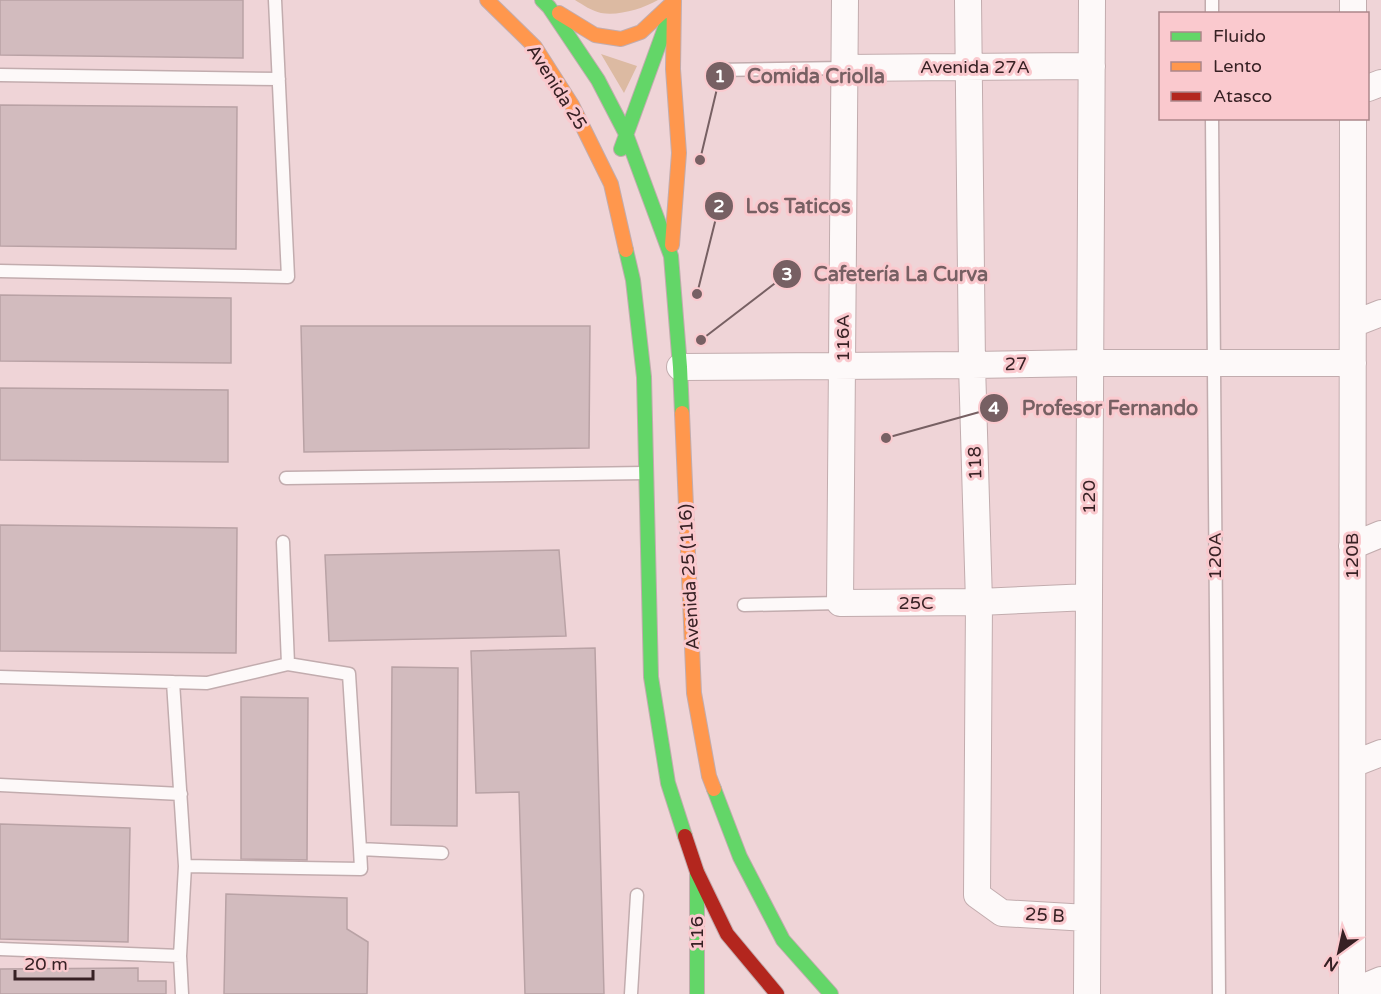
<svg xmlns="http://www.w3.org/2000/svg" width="1381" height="994" viewBox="0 0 1381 994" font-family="'Varela Round',sans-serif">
<rect width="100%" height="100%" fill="#efd4d7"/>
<path fill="#dcbaa2" d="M575 0H658C642 9 619 16 601 13 592 11 583 5 575 0Z
M601 54 637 66 624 93Z"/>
<path fill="#d2bbbe" stroke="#b9a2a5" stroke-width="1.5" d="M0 0H243V58L0 55Z
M0 105 237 107 236 249 0 246Z
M0 295 231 298V363L0 361Z
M301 326H590L589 448 304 452Z
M0 388 228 390V462L0 460Z
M0 525 237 528 236 653 0 651Z
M559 550 566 636 329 641 325 555Z
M595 648 604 994H525L519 792 476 793 471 651Z
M392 667 458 668 457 826 391 825Z
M241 697 308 698 307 860 241 859Z
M0 824 130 828 128 942 0 939Z
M226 894 347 898V929L368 942 367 994H224Z
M138 968V981H166V994H0V969Z"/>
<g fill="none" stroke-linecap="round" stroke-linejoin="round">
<g stroke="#c2acae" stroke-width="15">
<path id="lane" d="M1212 0V14
M715 70 845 68
M0 75 279 79
M1212 118 1219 994
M0 271 288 277 275 0
M286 478 645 473
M744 605 840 603
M288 664 349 674 360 849 442 853
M0 677 207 683 288 664 283 542
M173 682 185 866 361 869 360 849
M0 785 181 794
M0 949 180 956 185 866
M180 956 182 994
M631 994 637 895"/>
</g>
<g stroke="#c2acae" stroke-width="28">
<path id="street" d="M845 0 840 603 979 602 1089 597
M968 0 972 365 979 602 977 895 1002 913 1087 918
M1353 14V0
M845 68 1092 66
M1368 88 1381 83
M1353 324 1381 313
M680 367 972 365 1090 363H1353
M1352 546 1381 534
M1353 764 1381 753
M1352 992 1381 980
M1087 994 1092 0
M1352 994 1353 118"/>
</g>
<g stroke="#c2acae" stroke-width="16">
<path id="fast" d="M542 0 549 7 598 80 626 134 671 256 680 367 682 413
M621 149 666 25
M626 250 633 280 644 377 651 677 668 783 685 836
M714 789 740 857 783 940 831 994
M697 872V994"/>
</g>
<g stroke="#c2acae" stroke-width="16">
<path id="slow" d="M487 0 535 47 572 105 611 184 626 250
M559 13 595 35 621 39 641 32 671 4
M672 245 679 153 673 69 674 1
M682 413 694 693 709 776 714 789"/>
</g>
<g stroke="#c2acae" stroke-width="16">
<path id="jam" d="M685 836 697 872 727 934 777 994"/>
</g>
<use href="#lane" stroke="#fdf9f9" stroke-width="12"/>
<use href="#street" stroke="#fdf9f9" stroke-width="26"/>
<use href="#fast" stroke="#63d668" stroke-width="14"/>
<use href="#slow" stroke="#ff974d" stroke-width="14"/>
<use href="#jam" stroke="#b3261e" stroke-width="14"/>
</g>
<g text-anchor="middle" stroke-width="6" stroke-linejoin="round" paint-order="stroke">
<g font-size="18" fill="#372124" stroke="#fac9ce">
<text x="975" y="73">Avenida 27A</text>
<text transform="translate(557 87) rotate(58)" y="6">Avenida 25</text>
<text transform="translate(843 338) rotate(-90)" y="6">116A</text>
<text transform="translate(1016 364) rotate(-1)" y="6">27</text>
<text transform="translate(975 463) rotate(-92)" y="6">118</text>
<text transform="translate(1089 497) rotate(-90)" y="6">120</text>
<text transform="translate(1215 556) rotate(-90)" y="6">120A</text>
<text transform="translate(1352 556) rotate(-90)" y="6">120B</text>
<text transform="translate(689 577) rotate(-93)" y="6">Avenida 25 (116)</text>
<text x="916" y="609">25C</text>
<text transform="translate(1045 915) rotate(3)" y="6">25 B</text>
<text transform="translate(697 933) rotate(-90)" y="6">116</text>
</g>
</g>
<path fill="none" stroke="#776063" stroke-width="2" d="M700 160L720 76M697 294L719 206M701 340L787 274M886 438L994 408"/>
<g fill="#776063" stroke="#fac9ce" stroke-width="2">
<circle cx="700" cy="160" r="6"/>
<circle cx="697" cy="294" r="6"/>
<circle cx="701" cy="340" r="6"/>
<circle cx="886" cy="438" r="6"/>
<circle cx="720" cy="76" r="15"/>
<circle cx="719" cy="206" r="15"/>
<circle cx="787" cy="274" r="15"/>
<circle cx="994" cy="408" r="15"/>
</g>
<g font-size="18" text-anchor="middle" font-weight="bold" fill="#fff">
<text x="720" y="82">1</text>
<text x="719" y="212">2</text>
<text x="787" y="280">3</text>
<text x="994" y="414">4</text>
</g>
<g font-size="20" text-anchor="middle" font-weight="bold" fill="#776063" stroke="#fac9ce" stroke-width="6" stroke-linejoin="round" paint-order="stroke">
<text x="816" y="83">Comida Criolla</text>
<text x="798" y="213">Los Taticos</text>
<text x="901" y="281">Cafetería La Curva</text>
<text x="1110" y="415">Profesor Fernando</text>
</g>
<rect x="1159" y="12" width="210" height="108" fill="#fac9ce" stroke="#ac868a" stroke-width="1.5"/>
<rect x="1171" y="32" width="30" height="9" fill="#63d668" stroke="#ac868a" stroke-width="1.5"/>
<text x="1213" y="42" font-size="18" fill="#372124">Fluido</text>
<rect x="1171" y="62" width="30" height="9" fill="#ff974d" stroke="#ac868a" stroke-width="1.5"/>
<text x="1213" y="72" font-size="18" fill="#372124">Lento</text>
<rect x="1171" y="92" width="30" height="9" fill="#b3261e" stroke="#ac868a" stroke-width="1.5"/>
<text x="1213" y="102" font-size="18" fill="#372124">Atasco</text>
<g transform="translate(1339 952) rotate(213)" stroke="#fac9ce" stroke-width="4.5" paint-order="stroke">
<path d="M0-4.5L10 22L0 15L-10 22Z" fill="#372124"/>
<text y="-9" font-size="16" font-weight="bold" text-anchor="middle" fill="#372124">N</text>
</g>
<path d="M15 970v9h78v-9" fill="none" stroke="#372124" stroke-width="3"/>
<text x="24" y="970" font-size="18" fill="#372124" stroke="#fac9ce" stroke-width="4.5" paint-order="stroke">20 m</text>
</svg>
